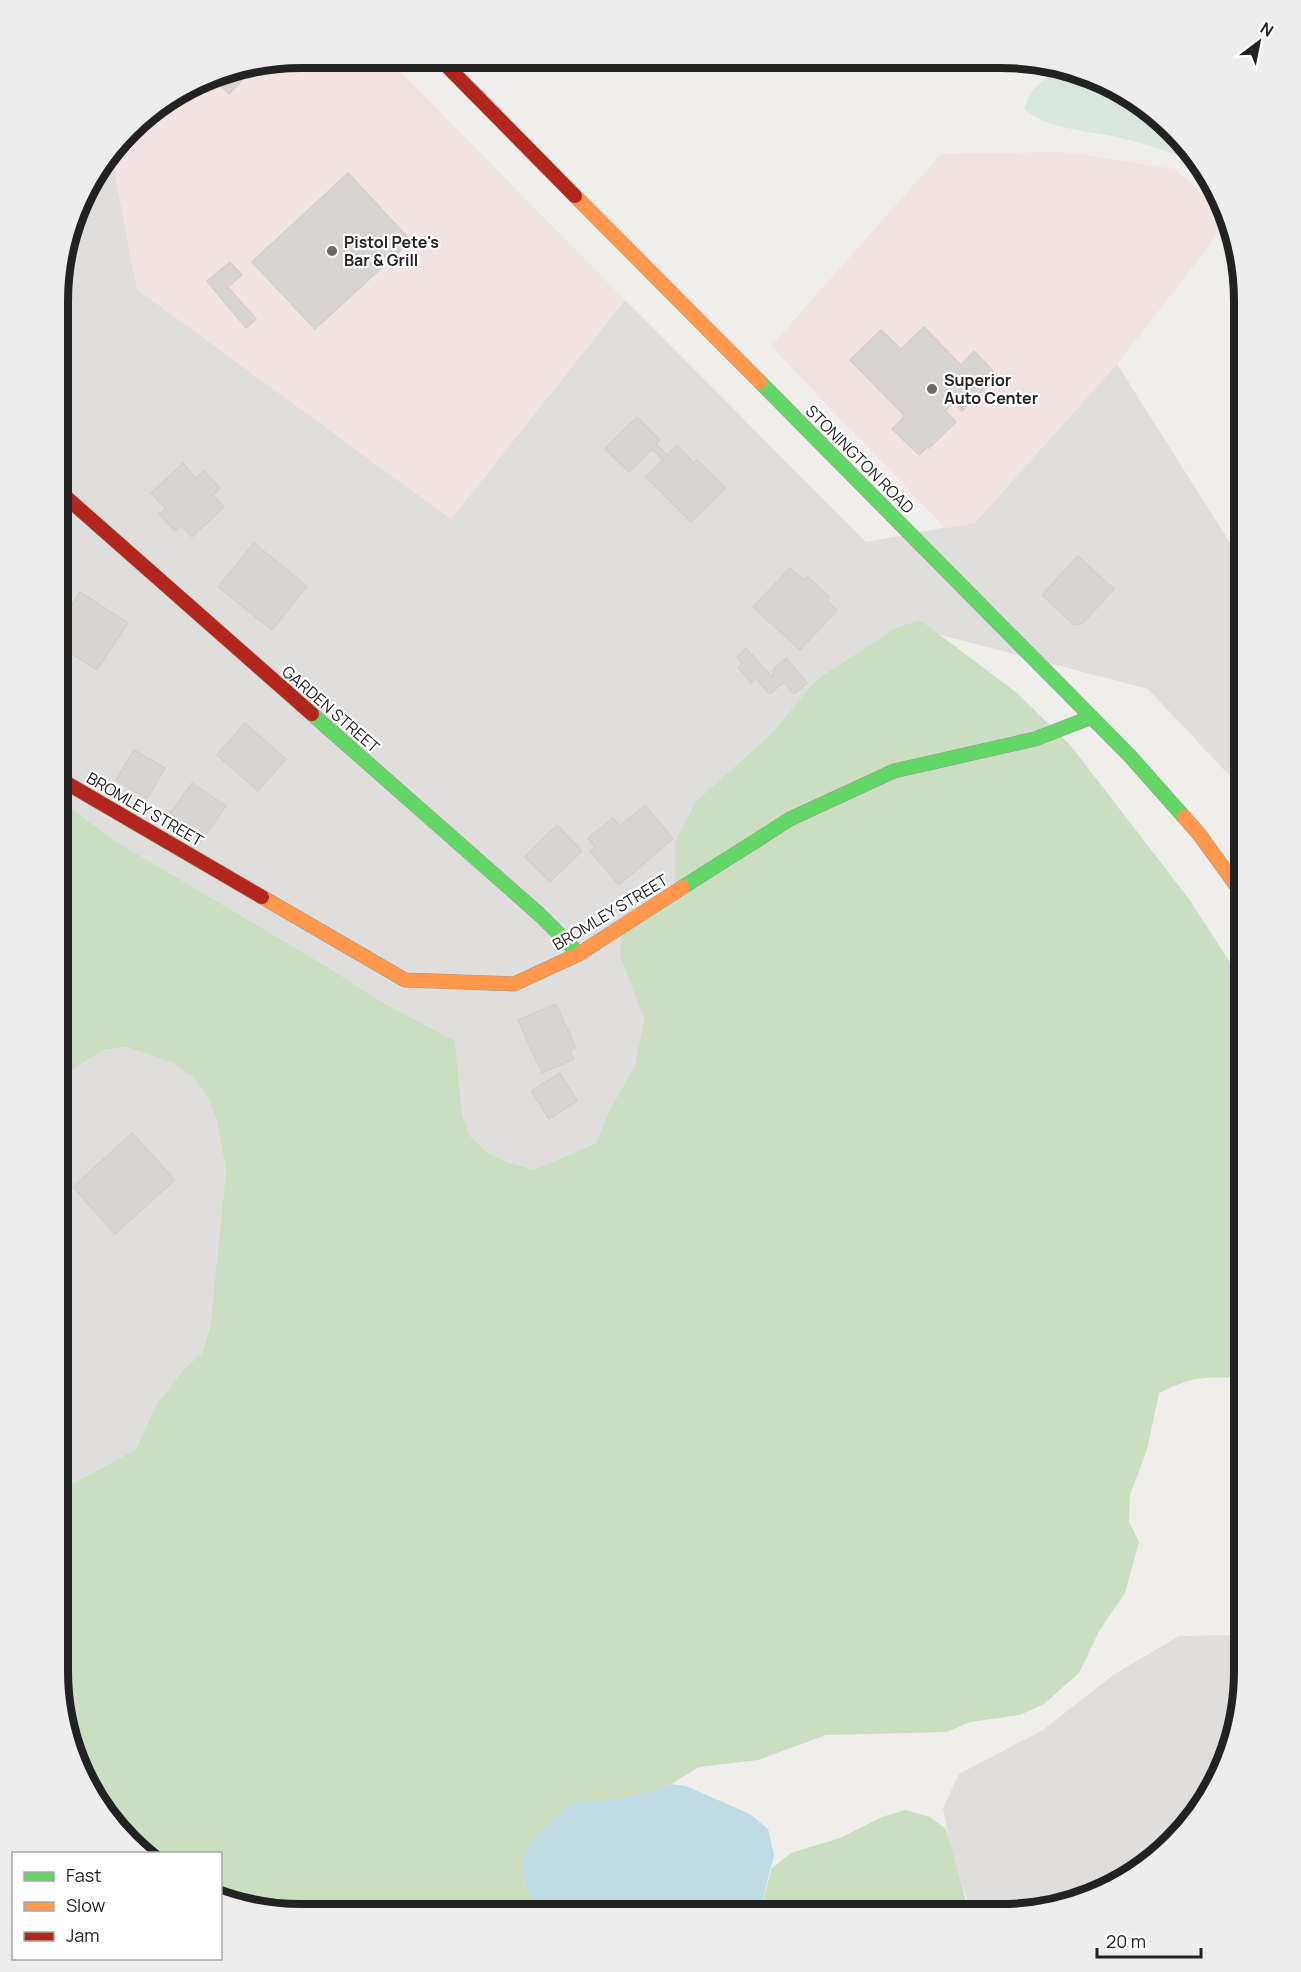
<svg xmlns="http://www.w3.org/2000/svg" width="1301" height="1972" viewBox="0 0 1301 1972" font-family="Manrope,sans-serif">
<rect width="100%" height="100%" fill="#f0eeeb"/>
<path fill="#dfdedc" d="M111 153 137 289 451 519 625 300 866 542 975 522 1117 364 1244 565V791L1148 689 937 634 920 620 816 680 770 735 696 801 675 841V888L620 956 644 1020 635 1065 609 1111 596 1143 534 1170 507 1162 488 1153 470 1136 462 1114 455 1041 380 1001 326 966 117 842 58 799 59 269 89 179Z
M127 1047 173 1063 194 1078 208 1097 217 1122 226 1170 210 1328 202 1353 185 1368 156 1405 136 1449 72 1484 57 1514 58 1076 66 1074 103 1050Z
M1243 1635V1688L1231 1750 1194 1819 1149 1864 1094 1896 1001 1915H970L968 1902 952 1856 943 1808 959 1774 1043 1730 1113 1675 1179 1636Z"/>
<path fill="#f1e3e1" d="M301 57H386L625 300 451 519 137 289 111 153 140 117 222 70Z
M1063 152 1175 169 1227 216 1210 245 1117 364 975 523 945 528 771 346 941 154Z"/>
<path fill="#cbdec1" d="M920 620 1017 693 1071 746 1189 899 1244 984V1376C1230 1378 1218 1377 1205 1378 1188 1379 1174 1386 1159 1393L1147 1450 1130 1495 1129 1521 1139 1542 1125 1593 1099 1631 1079 1673 1044 1704 1020 1715 970 1722 947 1732 826 1735 758 1760 699 1767 671 1784 646 1793 600 1803 573 1802 524 1880 545 1914 269 1913 221 1900 220 1854 141 1853 108 1820 76 1765 57 1671V1514L72 1484 136 1449 156 1405 185 1368 202 1353 210 1328 226 1170 217 1122 208 1097 194 1078 173 1063 127 1047 103 1050 66 1074 58 1076V799L117 842 326 966 380 1001 455 1041 462 1114 470 1136 488 1153 507 1162 534 1170 596 1143 609 1111 635 1065 644 1020 620 956 621 934 675 888V841L696 801 770 735 816 680 896 628Z
M905 1810 930 1817 946 1829 970 1915 759 1914 772 1868 791 1853 840 1838 882 1817Z"/>
<path fill="#d9e6de" d="M1064 68C1075 70 1086 72 1096 77 1135 96 1179 127 1201 165 1179 154 1141 143 1117 137 1085 130 1050 130 1024 109 1032 84 1043 81 1064 68Z"/>
<path fill="#bfdbe3" d="M671 1784 686 1786 750 1814 768 1829 774 1855 759 1914H545C539 1903 529 1892 525 1881 512 1847 551 1822 573 1802 608 1803 639 1796 671 1784Z"/>
<path fill="#d7d4d2" stroke="#d3d0cc" stroke-width="1.5" d="M258 64 229 94 211 76 222 70Z
M348 173 411 241 315 329 252 262Z
M230 262 242 275 228 287 256 319 246 328 207 281Z
M924 327 961 365 974 351 998 376 962 411 954 402 945 411 956 422 929 448 928 446 919 455 892 429 905 416 850 360 881 330 901 349Z
M637 417 660 440 656 444 667 455 677 445 694 463 697 460 726 488 691 522 646 477 663 460 652 449 629 472 605 449Z
M183 463 196 478 204 471 220 488 213 495 224 507 192 537 181 525 175 531 159 514 166 509 151 493Z
M254 543 307 586 272 630 218 587Z
M1078 556 1114 589 1083 623 1074 625 1042 595Z
M790 568 804 580 807 576 830 597 827 601 837 610 800 650 753 607Z
M80 592 128 623 97 670 67 651 73 641 59 632V626Z
M746 648 772 677 774 669 786 658 807 683 794 694 784 682 770 694 756 679 751 683 738 667 742 663 737 657Z
M1244 656V690L1233 682 1238 677 1231 671Z
M245 723 286 759 258 791 217 755Z
M134 750 165 768 147 799 116 780Z
M192 783 226 806 201 841 167 818Z
M645 805 673 839 619 885 590 851 595 847 588 838 613 818 620 826Z
M557 825 582 851 550 882 525 857Z
M556 1004 576 1048 570 1051 574 1059 542 1073 518 1020Z
M560 1073 577 1101 549 1119 531 1091Z
M132 1133 175 1180 115 1234 73 1187Z"/>
<g fill="none" stroke-linecap="round" stroke-linejoin="round">
<g stroke="#999a82" stroke-width="15">
<path id="fast" d="M760 382 1130 756 1184 817
M312 714 540 915 579 954
M683 887 790 819 894 771 1035 739 1092 717"/>
</g>
<g stroke="#999a82" stroke-width="15">
<path id="slow" d="M575 196 760 382
M1184 817 1199 834 1244 896
M262 897 405 980 514 984 579 954 683 887"/>
</g>
<g stroke="#999a82" stroke-width="15">
<path id="jam" d="M438 57 575 196
M59 491 312 714
M58 778 262 897"/>
</g>
<use href="#fast" stroke="#63d668" stroke-width="14"/>
<use href="#slow" stroke="#ff974d" stroke-width="14"/>
<use href="#jam" stroke="#b3261e" stroke-width="14"/>
</g>
<g fill="#6a6968" stroke="#fff" stroke-width="2">
<circle cx="332" cy="251" r="6"/>
<circle cx="932" cy="389" r="6"/>
</g>
<g text-anchor="middle" stroke-width="4.5" stroke-linejoin="round" paint-order="stroke">
<g font-size="16" font-weight="bold" fill="#222" stroke="#fff" text-anchor="start">
<text x="344" y="248">Pistol Pete's<tspan x="344" dy="18">Bar &amp; Grill</tspan></text>
<text x="944" y="386">Superior<tspan x="944" dy="18">Auto Center</tspan></text>
</g>
<g font-size="16" fill="#222" stroke="#fff">
<text transform="translate(860 459) rotate(45)" y="6">STONINGTON ROAD</text>
<text transform="translate(331 709) rotate(41)" y="6">GARDEN STREET</text>
<text transform="translate(145 809) rotate(30)" y="6">BROMLEY STREET</text>
<text transform="translate(610 912) rotate(-31)" y="6">BROMLEY STREET</text>
</g>
</g>
<path d="M0 0H1301V1972H0ZM301 68H1001A233 233 0 0 1 1234 301V1671A233 233 0 0 1 1001 1904H301A233 233 0 0 1 68 1671V301A233 233 0 0 1 301 68Z" fill="#ededed" fill-rule="evenodd"/>
<path fill="none" stroke="#222" stroke-width="8" d="M301 68H1001A233 233 0 0 1 1234 301V1671A233 233 0 0 1 1001 1904H301A233 233 0 0 1 68 1671V301A233 233 0 0 1 301 68Z"/>
<rect x="12" y="1852" width="210" height="108" fill="#ffffff" stroke="#a7a7a7" stroke-width="1.5"/>
<rect x="24" y="1872" width="30" height="9" fill="#63d668" stroke="#a7a7a7" stroke-width="1.5"/>
<text x="66" y="1882" font-size="18" fill="#222222">Fast</text>
<rect x="24" y="1902" width="30" height="9" fill="#ff974d" stroke="#a7a7a7" stroke-width="1.5"/>
<text x="66" y="1912" font-size="18" fill="#222222">Slow</text>
<rect x="24" y="1932" width="30" height="9" fill="#b3261e" stroke="#a7a7a7" stroke-width="1.5"/>
<text x="66" y="1942" font-size="18" fill="#222222">Jam</text>
<g transform="translate(1259 42) rotate(32)" stroke="#ffffff" stroke-width="4.5" paint-order="stroke">
<path d="M0-4.5L10 22L0 15L-10 22Z" fill="#222222"/>
<text y="-9" font-size="16" font-weight="bold" text-anchor="middle" fill="#222222">N</text>
</g>
<path d="M1097 1948v9h104v-9" fill="none" stroke="#222222" stroke-width="3"/>
<text x="1106" y="1948" font-size="18" fill="#222222" stroke="#ffffff" stroke-width="4.5" paint-order="stroke">20 m</text>
</svg>
